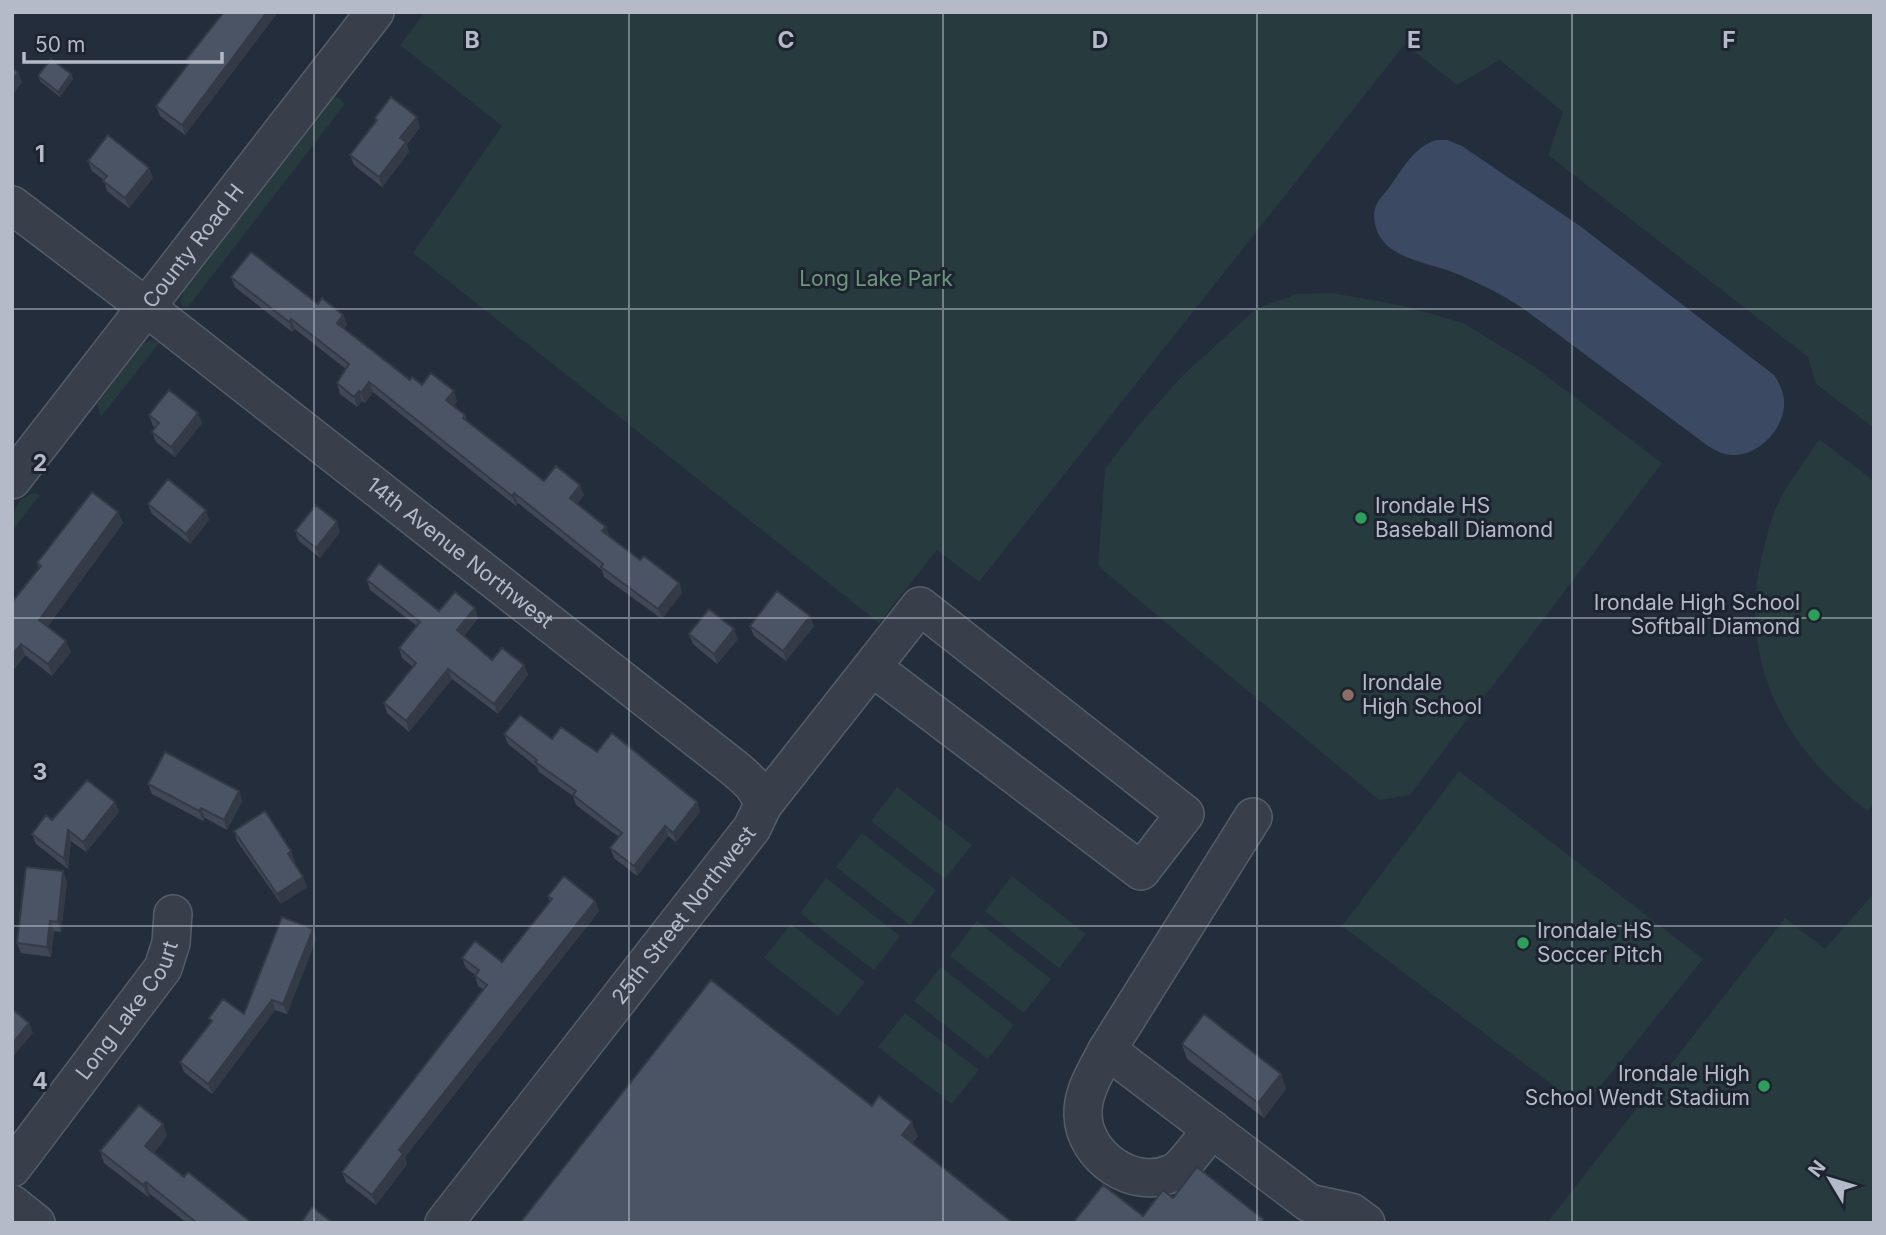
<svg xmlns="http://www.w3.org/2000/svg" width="1886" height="1235" viewBox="0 0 1886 1235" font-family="Inter,sans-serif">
<rect width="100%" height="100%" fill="#242d3b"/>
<path fill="#273a3d" d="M425 12H1874V428L1816 384 1808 357 1548 155 1563 112 1500 60 1457 85 1405 44 979 582 937 550 879 623 413 253 502 126 400 45Z
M334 98H339L345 104 188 307 182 306 180 301 184 291Z
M1332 293 1400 305 1463 323 1532 365 1662 463 1410 795 1379 800 1098 566 1105 469 1137 427 1181 377 1257 308 1297 294Z
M151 340 160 342 101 417 97 404 141 345Z
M1819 439 1874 481V804L1868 811C1781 746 1735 656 1764 547 1768 530 1773 513 1781 497 1792 477 1807 459 1819 439Z
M34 493 40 495 12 531C12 514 15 498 34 493Z
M1459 771 1703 959 1583 1108 1342 926Z
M897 787 972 845 945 879 871 821Z
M862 833 936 890 910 925 836 867Z
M1012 876 1086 934 1059 968 985 911Z
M826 878 900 936 874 970 800 913Z
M1874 893V1223H1547L1785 918 1825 949Z
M977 921 1051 979 1024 1013 950 956Z
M791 924 865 982 838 1016 764 958Z
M941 967 1014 1025 988 1059 914 1001Z
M905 1013 979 1070 952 1104 878 1047Z"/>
<path fill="#3b4963" d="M1437 140H1447L1462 146 1580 226 1774 375C1780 384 1785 394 1784 406 1783 430 1758 455 1734 455 1724 455 1716 451 1708 446L1524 309C1501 294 1478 282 1452 272 1426 262 1385 258 1376 228 1374 221 1373 213 1376 206 1378 200 1384 194 1388 189 1402 170 1414 146 1437 140Z"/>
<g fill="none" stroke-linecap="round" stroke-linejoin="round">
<g stroke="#565d69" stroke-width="40">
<g id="minor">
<path id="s1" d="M12 205 146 307 733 767C747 779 758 787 763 805"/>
<path id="s2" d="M12 480 375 12"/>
<path d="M1253 817 1107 1050 1309 1203 1351 1212 1366 1223"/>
<path d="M1107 1050C1097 1070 1082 1091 1083 1115 1084 1156 1133 1191 1172 1173 1182 1169 1204 1139 1212 1129"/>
<path id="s3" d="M12 1168 163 968 171 943 173 914"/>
<path d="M12 1204 36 1223"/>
<path id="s4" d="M444 1223 752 828 763 805 920 606 1185 814 1141 871 872 667"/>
</g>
</g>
<use href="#minor" stroke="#383f4b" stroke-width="37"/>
</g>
<path fill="#404857" d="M224 12H278L185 135 160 116 156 106 188 65 186 60Z
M71 74 73 79 60 97 40 81 38 76Z
M375 118 420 127 407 145 409 152 382 187 354 165 350 155 376 121Z
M88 161 153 178 129 208 107 191 104 180 92 171Z
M231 277 318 304 343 315 347 325 344 329 410 380 457 401 453 406 465 415 467 421 544 481 584 495 577 504 606 527 609 536 640 560 679 583 682 593 662 619 604 577 602 570 518 503 516 506 373 392 365 403 362 401 357 407 340 394 337 383 346 369 295 329 292 332 235 287Z
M149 415 202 423 175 457 156 442 152 432 156 428 153 426Z
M148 504 209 520 190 544 152 514Z
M118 512 123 523 48 626 71 652 52 676 25 655 12 672V602L39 568 37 563Z
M295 531 340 532 320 558 299 541Z
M367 580 439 611 478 618 464 636 492 660 524 665 528 675 498 714 452 679 409 732 387 713 384 703 413 667 402 658 399 648 417 626 370 590Z
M750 626H814L786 661 754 636Z
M689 634 738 639 717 664 693 644Z
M504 734 552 739 597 752 697 802 700 812 676 842 668 836 637 876 614 858 610 848 619 837 576 805 573 796 539 772 537 767 508 744Z
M148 784 239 791 242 801 227 830 205 818 203 821 152 794Z
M115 802 119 812 86 852 71 841 68 869 36 844 32 834 52 820Z
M234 831 291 851 295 862H294L303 877 307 887 281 904 237 841Z
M63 871 67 882 61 932 54 931 51 957 21 953 17 943Z
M548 896 595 901 599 911 405 1157 407 1164 376 1205 346 1182 342 1172 483 989 478 986 475 975 466 968 462 958 502 962 550 902Z
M313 929 316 939 287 1014 275 1010 212 1094 184 1072 180 1062 211 1023 209 1018 244 1014Z
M1182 1044 1281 1074 1286 1089 1264 1118 1187 1059Z
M163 1124 167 1136 154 1153 184 1177 252 1223H187L150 1194 148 1197 104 1163 100 1151Z"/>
<path fill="#343b47" d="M267 12H278L185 135 182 125Z
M18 72 22 82 12 96V80Z
M71 74 73 79 60 97 58 92Z
M417 117 420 127 407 145 409 152 382 187 379 177 400 138Z
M149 168 153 178 129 208 125 198Z
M343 315 347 325 341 333 337 323Z
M291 319 295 329 292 332 289 322Z
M369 382 373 392 365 403 361 393Z
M359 391 362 401 357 407 354 397Z
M454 391 457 401 450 410 446 400Z
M198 413 202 423 175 457 171 447Z
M580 485 584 495 574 508 570 498Z
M514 493 518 503 516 506 512 496Z
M206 510 209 520 190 544 186 534Z
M118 512 123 523 44 631 39 620Z
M337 522 340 532 320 558 316 548Z
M606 527 609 537 602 531Z
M679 583 682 593 662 619 658 609Z
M475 608 478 618 460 640 457 630Z
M810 616 814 626 786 661 783 651Z
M734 629 738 639 717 664 714 654Z
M66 641 71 652 52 676 48 664Z
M21 644 25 655 12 672V655Z
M524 665 528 675 498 714 494 704Z
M448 669 452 679 409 732 406 721Z
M239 791 242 801 227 830 224 820Z
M115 802 119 812 86 852 83 842Z
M697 802 700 812 676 842 673 833Z
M201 808 205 818 203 821 199 811Z
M665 826 668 836 637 876 634 866Z
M68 830 71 841 68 869 64 859Z
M291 851 295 862 292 864 288 854Z
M63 871 67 882 61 932 58 922Z
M303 877 307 887 281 904 277 894Z
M595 901 599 911 405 1157 407 1164 376 1205 372 1195 399 1150Z
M50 921 54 931 51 957 47 947Z
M313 929 316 939 287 1014 283 1004Z
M272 1000 275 1010 212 1094 208 1084Z
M29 1023 33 1033 12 1058V1044Z
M1281 1074 1286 1089 1264 1118 1258 1103Z
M912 1122 918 1137 907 1150 902 1135Z
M163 1124 167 1136 150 1159 145 1146Z
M146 1182 150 1194 148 1197 143 1185Z"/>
<path fill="#4b5465" stroke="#343b47" stroke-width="2" d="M224 12H267L182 125 156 106 189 63 186 60Z
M51 59 71 74 58 92 38 76Z
M12 68 18 72 12 80Z
M391 97 417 117 400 138 406 142 379 177 350 155 377 120 375 118Z
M108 135 149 168 125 198 103 181 107 176 88 161Z
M251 252 318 304 322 298 343 315 337 323 410 380 412 377 422 385 431 373 454 391 446 400 465 415 463 418 544 481 556 466 580 485 570 498 606 527 602 531 640 560 644 556 679 583 658 609 601 567 603 564 514 493 512 496 369 382 361 393 359 391 354 397 337 383 349 364 291 319 289 322 231 277Z
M169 390 198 413 171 447 152 432 159 423 149 415Z
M168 479 206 510 186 534 148 504Z
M92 492 118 512 39 620 66 641 48 664 21 644 12 655V602L41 566 37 563Z
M316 505 337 522 316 548 295 531Z
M379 563 439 611 455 592 475 608 457 630 492 660 502 648 524 665 494 704 448 669 406 721 384 703 416 663 399 648 420 622 367 580Z
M777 591 810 616 783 651 750 626Z
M709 609 734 629 714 654 689 634Z
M520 715 552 739 561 727 597 752 612 733 697 802 673 833 665 826 634 866 610 848 622 833 573 795 576 791 535 762 537 760 504 734Z
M165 752 239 791 224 820 201 808 199 811 148 784Z
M87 780 115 802 83 842 68 830 64 859 32 834 46 815 52 820Z
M265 811 291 851 288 854 303 877 277 894 234 831Z
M26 867 63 871 58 922 50 921 47 947 17 943Z
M564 876 595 901 399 1150 403 1154 372 1195 342 1172 487 985 475 976 479 970 462 958 475 941 502 962 552 899 548 896Z
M282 917 313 929 283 1004 272 1000 208 1084 180 1062 212 1021 209 1018 223 999 244 1014Z
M711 980 872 1106 879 1096 912 1122 902 1135 1013 1223H520Z
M12 1009 29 1023 12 1044Z
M1204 1014 1281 1074 1258 1103 1182 1044Z
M139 1105 163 1124 145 1146 184 1177 188 1172 252 1223H197L146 1182 143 1185 100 1151Z
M1197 1167 1263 1219V1223H1073L1103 1185 1143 1216 1163 1190 1173 1198Z
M312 1207 333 1223H301Z"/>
<path fill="none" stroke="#b4bac7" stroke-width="2" stroke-opacity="0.55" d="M314 12V1223M629 12V1223M943 12V1223M1257 12V1223M1572 12V1223M12 309H1874M12 618H1874M12 926H1874"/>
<g fill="#2e9e5b" stroke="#1d2430" stroke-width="2.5">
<circle cx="1361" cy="518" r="7"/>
<circle cx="1814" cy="615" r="7"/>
<circle cx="1523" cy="943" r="7"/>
<circle cx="1764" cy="1086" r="7"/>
</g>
<circle fill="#8d6e63" stroke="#1d2430" stroke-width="2.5" cx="1348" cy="695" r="7"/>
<g text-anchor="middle" stroke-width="6" stroke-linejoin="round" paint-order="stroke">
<g font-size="21" fill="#b4bac7" stroke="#1d2430">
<text dy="7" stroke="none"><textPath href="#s2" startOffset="296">County Road H</textPath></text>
<text dy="7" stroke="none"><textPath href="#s1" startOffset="567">14th Avenue Northwest</textPath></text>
<text dy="7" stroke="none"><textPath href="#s4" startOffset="390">25th Street Northwest</textPath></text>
<text dy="7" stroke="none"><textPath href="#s3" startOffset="196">Long Lake Court</textPath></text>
</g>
<g font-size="21" fill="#6c9779" stroke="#1d2430">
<text x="876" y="286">Long Lake Park</text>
</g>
<g font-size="21" fill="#b4bac7" stroke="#1d2430" text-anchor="start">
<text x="1375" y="513">Irondale HS<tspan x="1375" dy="24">Baseball Diamond</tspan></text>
<text x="1800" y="610" text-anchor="end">Irondale High School<tspan x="1800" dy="24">Softball Diamond</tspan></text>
<text x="1362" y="690">Irondale<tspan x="1362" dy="24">High School</tspan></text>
<text x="1537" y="938">Irondale HS<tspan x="1537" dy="24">Soccer Pitch</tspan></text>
<text x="1750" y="1081" text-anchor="end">Irondale High<tspan x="1750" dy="24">School Wendt Stadium</tspan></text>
</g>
</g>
<g font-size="23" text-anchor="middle" font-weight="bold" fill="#b4bac7" stroke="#1d2430" stroke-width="6" stroke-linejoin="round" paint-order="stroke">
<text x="472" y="48">B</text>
<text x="786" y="48">C</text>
<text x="1100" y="48">D</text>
<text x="1414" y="48">E</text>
<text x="1729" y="48">F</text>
<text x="40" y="162">1</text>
<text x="40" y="471">2</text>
<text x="40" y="780">3</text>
<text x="40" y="1089">4</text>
</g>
<rect width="1886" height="1235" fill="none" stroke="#b4bac7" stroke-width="28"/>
<g transform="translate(1830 1179) rotate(308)" stroke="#1d2430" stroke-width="5" paint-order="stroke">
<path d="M0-5L12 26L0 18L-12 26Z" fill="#b4bac7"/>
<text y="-10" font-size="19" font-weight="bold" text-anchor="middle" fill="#b4bac7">N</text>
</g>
<path d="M24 52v10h198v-10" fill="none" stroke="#b4bac7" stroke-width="3.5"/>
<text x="35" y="52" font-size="21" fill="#b4bac7" stroke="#1d2430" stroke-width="5" paint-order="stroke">50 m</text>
</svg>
